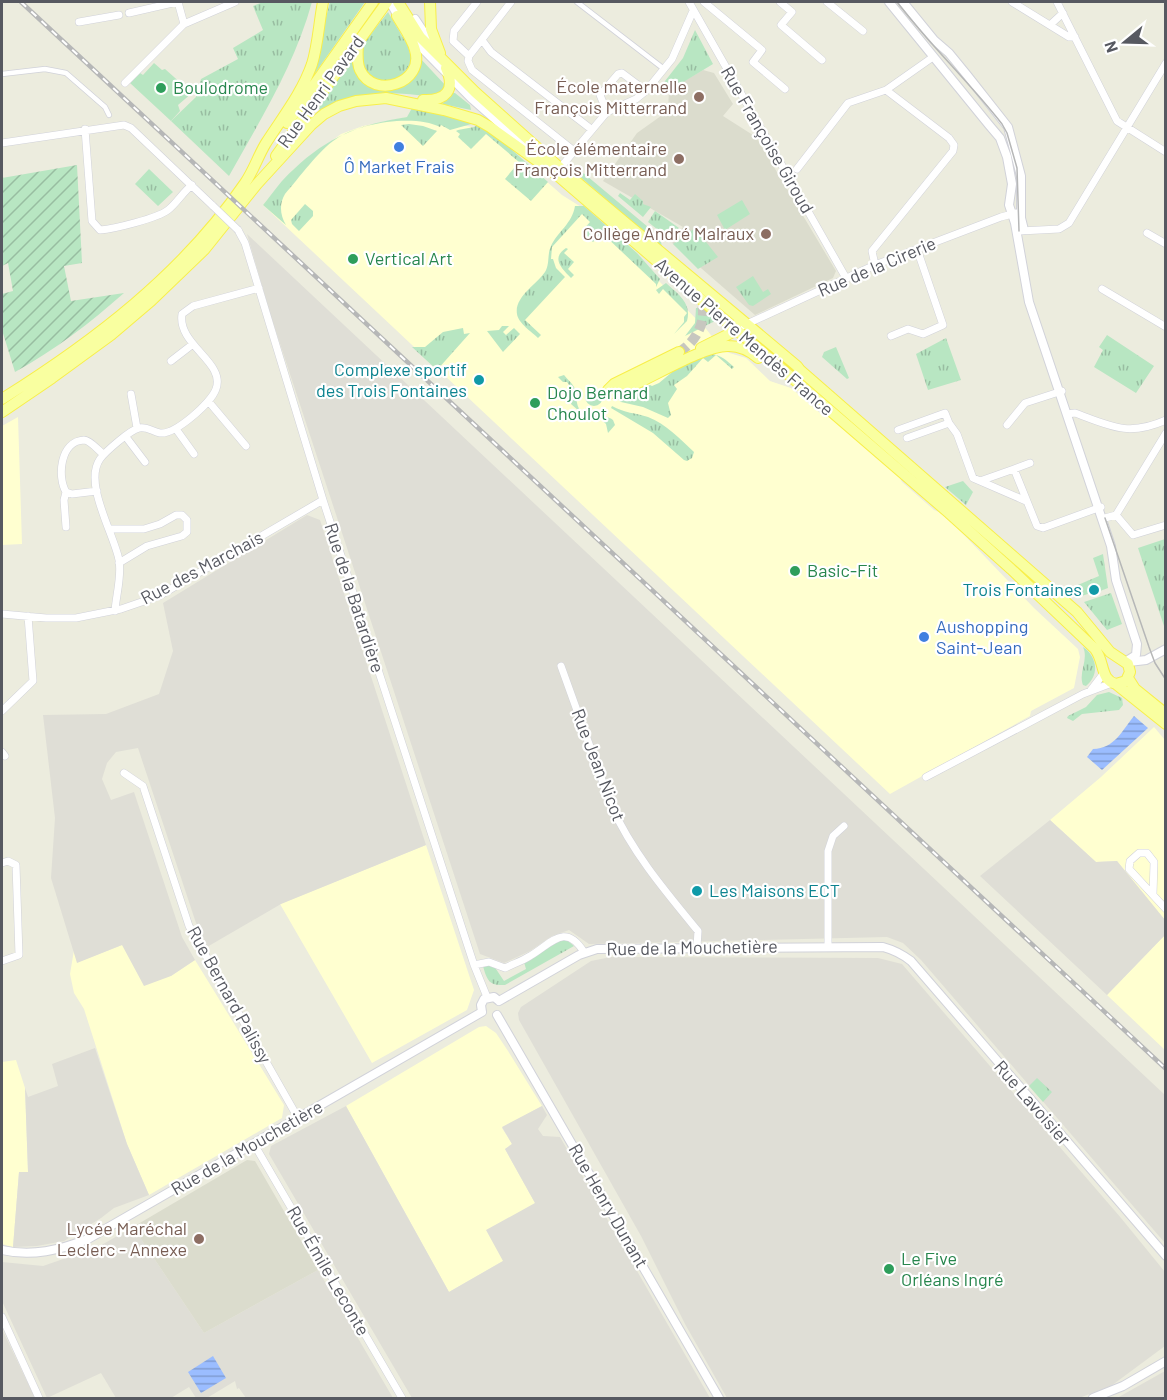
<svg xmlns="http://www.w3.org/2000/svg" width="1167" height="1400" viewBox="0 0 1167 1400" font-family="Barlow,sans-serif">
<defs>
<pattern id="grass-tufts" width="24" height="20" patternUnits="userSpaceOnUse" patternTransform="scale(1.5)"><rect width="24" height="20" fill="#b8e6c2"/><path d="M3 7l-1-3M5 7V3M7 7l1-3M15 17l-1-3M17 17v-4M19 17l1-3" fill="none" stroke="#98bda1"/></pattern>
<pattern id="garden-furrows" width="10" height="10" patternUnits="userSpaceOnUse" patternTransform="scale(1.5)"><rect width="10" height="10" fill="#b8e6c2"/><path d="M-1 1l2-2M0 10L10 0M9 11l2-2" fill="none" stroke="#98bda1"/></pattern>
<pattern id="water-rules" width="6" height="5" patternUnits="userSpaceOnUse" patternTransform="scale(1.5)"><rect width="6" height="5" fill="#9bbdff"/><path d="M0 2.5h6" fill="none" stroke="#819dd2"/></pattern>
</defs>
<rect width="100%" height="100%" fill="#ececde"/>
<path fill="#ffffd0" d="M407 117 479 128 495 136 562 195 586 210 637 253 655 277 707 330 723 351 746 358 770 381 791 388 820 413H828L897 473 902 482 934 510 944 514 1034 608 1078 649 1080 657 1074 688 1031 711 1030 716 890 794 263 205 293 170 341 134 363 126Z
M18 417 22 544 2 545V426Z
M1154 727 1165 740V920L1117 861 1096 862 1050 820 1101 777Z
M426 845 474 990 467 1010 372 1063 280 904Z
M1165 935V1050L1107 995Z
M122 945 171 976 195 960 284 1105 282 1118 149 1195 127 1144 84 1009 74 993 70 974 74 950 78 962Z
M486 1026 496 1033 508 1051 542 1106 502 1128 512 1144 505 1149 535 1203 503 1261 449 1292 346 1106 479 1027Z
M16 1060 25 1088 28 1172H19L13 1247 2 1244V1062Z"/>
<path fill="#dfded6" d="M247 234 1165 1095V1243L921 960 903 943 887 937 589 944 569 930 552 936 530 951 504 963 480 954 270 313Z
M307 515 320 520 426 845 281 904 207 947 196 923 138 748 116 752 107 763 102 779 111 800 134 792 182 937 195 960 171 976 144 986 122 945 77 963 51 878 55 818 43 715 106 714 159 694 173 651 163 603Z
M1050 820 1096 862 1117 861 1165 920V935L1107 995 980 876Z
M611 957 878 958 902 964 1121 1218 1165 1272V1346L1111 1386 1079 1398H727L685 1324 641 1236 519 1020 518 1013 521 1007 591 961Z
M95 1048 127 1144 149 1195 114 1208 101 1218 64 1241 37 1246 13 1247 19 1172H28L25 1088 28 1097 58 1086 52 1064Z
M346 1106 449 1292 503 1261 486 1230 535 1203 505 1149 512 1144 502 1127 542 1106 547 1115 538 1129 543 1136 560 1137 710 1398H412L269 1154 271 1146Z
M133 1227 204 1333 318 1270 393 1398H246L239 1388 237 1389 235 1381 207 1398H196L189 1387 171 1398H116L101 1373 47 1398 2 1301V1262L43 1266 98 1247Z
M2 1329 22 1371 35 1398H2Z
M1165 1371V1398H1117Z"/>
<path fill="#dbdccd" d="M703 70 714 73 733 104 723 116 756 137 836 271 833 278 755 315 671 242 683 227 603 181 637 133 668 111 669 90Z
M247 1160 255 1161 318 1270 204 1333 133 1227Z"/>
<path fill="url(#grass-tufts)" d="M263 2H312C295 64 261 119 229 176L171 121 196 97 201 79 238 59 233 48 263 30 253 6Z
M330 2H365L309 82Z
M388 12 408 46 412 61 400 79 384 82 367 74 361 61 363 44Z
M695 30 713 64 662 95 658 90 683 58Z
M353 57 361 77 399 88 419 57 447 87 433 97C394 92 356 89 321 110L317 108Z
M452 93H455L470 105 471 110 442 104Z
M412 108 475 123 450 130 441 125 440 127C414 114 359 123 336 139 319 150 299 178 285 194 279 204 280 215 286 225L263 205C273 193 282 179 294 169 328 137 360 124 407 117Z
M409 124 423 126 437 131 423 146 401 125Z
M478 125 490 130 548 182 531 201 505 179 519 162 486 134 471 149 458 137 460 134 456 131 458 130 474 127Z
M575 166 660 237 662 247 572 170Z
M149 169 173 192 158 206 135 184Z
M620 193 630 200 635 194 643 201V204L651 207 643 217 618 196Z
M305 204 313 211V216L299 231 292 224 291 220Z
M575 206H584L637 253 660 279 656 287V284L602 233 593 242 582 231 590 222 582 214 552 247 551 259H553L556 268 565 277 525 320 541 335 538 338C532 332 518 323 517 314 514 297 537 284 545 272 550 264 547 254 551 246 558 231 572 224 575 206Z
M655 211 679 228 667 237 648 222Z
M695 228 718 257 698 269 673 244Z
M566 248 568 249 564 253 574 262 568 269 574 275 571 278C561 268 551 258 566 248Z
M753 276 763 292 768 289 771 294 753 306 749 305 736 287Z
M666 283C678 294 692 303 687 321L674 334 684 322V317L687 313 663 289 659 294 656 290Z
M696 308H701L715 321 685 336 695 323Z
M502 326H509L503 332 506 335 514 328 520 334 503 352 487 331 499 330Z
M463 328 464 334 470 333 437 370 412 347H425L443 332Z
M1107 335 1154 366 1136 393 1094 367 1103 350 1099 347Z
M946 338 961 380 928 390 916 354Z
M836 347 849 378 847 379 822 357 824 352Z
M711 354C721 355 726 360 734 367L732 369 716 355 708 362 703 358 687 376 674 385 677 389 668 403 671 415 668 418 643 407 621 402 618 399 619 394 650 385 652 386 659 383 677 368Z
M564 375C567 379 572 383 574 387 579 397 573 407 585 414 594 419 604 413 613 420L615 425 608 433 606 424 602 420 588 419 571 404C573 394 573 390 567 382H563L558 377Z
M585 397a9 9 0 1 1 18 0a9 9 0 1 1-18 0Z
M612 406C624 413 636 413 648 417 666 424 680 439 694 452L692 458 687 461 684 460 653 433 611 408Z
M963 481 973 492 966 505 945 487Z
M1165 539H1166L1165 629 1138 548Z
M1103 554 1108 588 1100 591 1098 585 1089 588 1091 593 1075 598 1066 590 1099 576 1093 558Z
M1111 593 1122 624 1107 630 1084 602Z
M1083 647C1097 656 1100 675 1086 686L1083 685C1078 672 1089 660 1083 647Z
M1109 692 1122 698 1123 705 1119 710 1082 714 1073 721 1067 718 1068 716 1086 707 1097 695Z
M562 939 567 940 574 946 505 985C490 986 487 981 483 966L484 965 494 966 504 981 526 969 524 962Z
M1037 1078 1052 1092 1043 1102 1029 1086Z"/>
<path fill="url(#garden-furrows)" d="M77 165 82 263 64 266 71 301 124 293C90 323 55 350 15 372L2 330V294L13 291 8 263 2 266V178Z"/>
<path fill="#b8e6c2" d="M154 63 162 70 165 69 192 93 178 105 180 111 171 121 130 83 140 73 143 75Z
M742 200 750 214 725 230 717 215Z"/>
<path fill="url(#water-rules)" d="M1134 716 1148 728 1102 770 1087 757 1093 749C1115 748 1121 732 1134 716Z
M213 1356 226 1378 201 1393 188 1372Z"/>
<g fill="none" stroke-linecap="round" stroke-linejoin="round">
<path stroke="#c7c7bf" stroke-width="10" stroke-dasharray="10 5" stroke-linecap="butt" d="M679 352C697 342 710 316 699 297"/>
<g stroke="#d1d2d9" stroke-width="6">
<path id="pedestrian" d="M577 2 664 69
M2 74 45 69 66 73 105 107 109 115"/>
</g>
<g stroke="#d1d2d9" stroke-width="8">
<path id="minor" d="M178 2 184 24
M477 2 454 31 453 41 469 56 468 61 472 70 574 151
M689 2 846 278
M704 2 762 50 753 62 785 89
M780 2 792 12 781 25 822 60
M827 2 863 31
M1012 2 1069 37H1075
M1057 2 1117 121 1166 152
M129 13 177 2
M79 22 119 15
M1050 25 1063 13
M482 40 491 52 591 129
M469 56 511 2
M125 83 184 24 235 2
M607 112 600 95 618 74 622 73 646 91
M85 129 92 221 100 230C114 229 158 218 168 210 177 203 183 192 192 185
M2 143 124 125 131 128 213 206
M560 168 607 112 636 99 646 91 672 59 693 11
M797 169 848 103 886 90 933 57
M238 230 245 243 323 500 474 965 487 997
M1020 231 1059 229 1069 223 1166 63
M1147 233 1166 244
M875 265 872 251 953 151 954 145 949 138 886 90
M1102 289 1166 327
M736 329 875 265 1001 217 1016 213
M891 336 908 329 923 334 943 325 917 249
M171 361 193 344
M131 394 137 428
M209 402 246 446
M1067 414 1075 413C1110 426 1128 437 1166 420
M1007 425 1025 403 1062 391
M176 429 194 454
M898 430 945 413 949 423 957 434 973 478 980 481 1014 469 1037 526 1043 528 1101 507
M126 437 145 462
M907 438 949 423
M1014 469 1030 463
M980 481 1026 501
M66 492 72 494 97 491
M1116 515 1133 535 1166 525
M1105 518 1116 515 1166 433
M66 527 64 500 66 492C57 477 60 441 84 440 90 440 98 450 103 454
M110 529H144L160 524 176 515H182L187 520V532L182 536 147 546 119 563
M115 611C116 595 122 576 119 560 114 534 83 483 100 459 105 452 130 430 139 428 147 426 153 432 160 433 175 435 211 403 216 389 226 362 177 345 182 314L193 306 259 288
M2 614 46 618H76L121 609 159 596 323 500
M561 666 611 805C632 852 665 891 698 931L697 947
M1091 690 1104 673
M2 711 33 681 28 616
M2 752 5 756
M124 773 143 786 189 926 298 1118
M926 777 1083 694 1112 683
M2 863 8 861 16 865 19 955 2 961
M1153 895 1154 862 1147 853H1139L1130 861 1129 869 1166 909
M828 947V851L833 836 844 826
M474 965 489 962 505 968C513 964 522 961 530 956 552 943 565 922 584 952
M254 1144 402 1398
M2 1317 39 1398"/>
</g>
<g stroke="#d1d2d9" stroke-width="10">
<path id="tertiary" d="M390 2 401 21
M889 2 989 125 1000 138 1007 157 1012 184 1009 205 1015 223 1029 302 1111 546 1116 580 1137 644 1136 655 1125 662
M903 2 934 40 949 53 967 75 1008 127 1021 176V218L1024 230
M415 19 431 43
M413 39 471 98 530 150
M1129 662 1146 660 1166 649
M499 1001 579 955 597 949 883 947C894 950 902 954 911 961L1166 1256
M482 1012 481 1005 484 999 494 997 499 1001
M497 1015 719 1398
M2 1250C32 1257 60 1250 88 1239L482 1012
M1093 1398 1123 1386 1166 1361"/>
</g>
<g stroke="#f8ef4a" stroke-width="12">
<path id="primary" d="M430 2 431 29 440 53
M358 41C358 51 356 61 360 70 374 100 425 83 415 50 412 38 403 26 397 16
M423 100C446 101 456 90 446 68
M287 123 373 2
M276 156 387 2
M701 348 733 332 736 329V325
M608 390 614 384 679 352
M609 394C616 391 624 389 631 386 655 376 705 345 729 346 740 346 750 351 758 358
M2 399C93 342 183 274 245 183 254 170 258 156 266 143 282 118 302 93 312 64 318 45 319 22 323 2
M2 412 52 378 111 335 151 301 204 250 257 184 311 125 324 114 339 106 356 101 386 98 444 110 478 120 490 127 557 175 949 513 1011 569 1095 649C1105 662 1100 680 1116 684L1126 681 1130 672 1128 664 1110 652 1077 612 800 370 797 366 560 168 475 92 420 37 398 2
M1128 678 1135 689 1166 714
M1116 684 1166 724"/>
</g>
<use href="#pedestrian" stroke="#fff" stroke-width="4.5"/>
<use href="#minor" stroke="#fff" stroke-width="7"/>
<use href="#tertiary" stroke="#fff" stroke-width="8"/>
<use href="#primary" stroke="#f9ffa0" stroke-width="10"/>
<path stroke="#b6b7b7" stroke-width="1.5" d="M897 2C930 45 969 82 1002 124L1007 133 1017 168 1019 231
M1105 518 1149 647 1155 663 1166 680"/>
<g stroke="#b6b7b7" stroke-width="4.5">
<path id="rail" d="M21 2 1166 1069"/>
</g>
<use href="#rail" stroke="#fff" stroke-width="2" stroke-dasharray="7" stroke-linecap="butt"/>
<g stroke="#d1d2d9" stroke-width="8" stroke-linecap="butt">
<path id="minor-bridge" d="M213 206 238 230"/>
</g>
<use href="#minor-bridge" stroke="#fff" stroke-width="7"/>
</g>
<g fill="#2e9e5b" stroke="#fff" stroke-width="2">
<circle cx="161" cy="88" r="6"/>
<circle cx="353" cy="259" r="6"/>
<circle cx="535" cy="403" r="6"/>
<circle cx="795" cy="571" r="6"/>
<circle cx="889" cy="1269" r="6"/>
</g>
<g fill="#8d6e63" stroke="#fff" stroke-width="2">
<circle cx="699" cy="97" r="6"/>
<circle cx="679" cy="159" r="6"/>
<circle cx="766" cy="234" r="6"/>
<circle cx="199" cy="1239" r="6"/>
</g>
<g fill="#3f7fe0" stroke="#fff" stroke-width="2">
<circle cx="399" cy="147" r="6"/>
<circle cx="924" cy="637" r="6"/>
</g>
<g fill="#0f9aa8" stroke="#fff" stroke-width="2">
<circle cx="479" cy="380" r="6"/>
<circle cx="1094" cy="590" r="6"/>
<circle cx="697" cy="891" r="6"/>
</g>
<g text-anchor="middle" stroke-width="4.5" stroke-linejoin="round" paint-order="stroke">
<g font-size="18" fill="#785e54" stroke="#fff" text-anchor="end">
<text x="687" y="93">École maternelle<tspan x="687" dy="21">François Mitterrand</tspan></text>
<text x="667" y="155">École élémentaire<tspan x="667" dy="21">François Mitterrand</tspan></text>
<text x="754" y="240">Collège André Malraux</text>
<text x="187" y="1235">Lycée Maréchal<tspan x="187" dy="21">Leclerc - Annexe</tspan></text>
</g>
<g font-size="18" fill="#27864d" stroke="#fff" text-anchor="start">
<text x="173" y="94">Boulodrome</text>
<text x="365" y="265">Vertical Art</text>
<text x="547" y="399">Dojo Bernard<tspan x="547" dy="21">Choulot</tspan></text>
<text x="807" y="577">Basic-Fit</text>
<text x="901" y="1265">Le Five<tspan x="901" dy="21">Orléans Ingré</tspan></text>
</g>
<g font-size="18" fill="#575961" stroke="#fff">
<text transform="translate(321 92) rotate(-54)" y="6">Rue Henri Pavard</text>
<text transform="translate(767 140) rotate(60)" y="6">Rue Françoise Giroud</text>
<text transform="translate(877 267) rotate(-23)" y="6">Rue de la Cirerie</text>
<text transform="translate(744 337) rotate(41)" y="6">Avenue Pierre Mendès France</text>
<text transform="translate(202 568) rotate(-28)" y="6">Rue des Marchais</text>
<text transform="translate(354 598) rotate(72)" y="6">Rue de la Batardière</text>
<text transform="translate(598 765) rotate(69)" y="6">Rue Jean Nicot</text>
<text transform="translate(692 948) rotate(-1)" y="6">Rue de la Mouchetière</text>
<text transform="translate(229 995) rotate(61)" y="6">Rue Bernard Palissy</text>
<text transform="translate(1032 1103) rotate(49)" y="6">Rue Lavoisier</text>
<text transform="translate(247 1148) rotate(-30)" y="6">Rue de la Mouchetière</text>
<text transform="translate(608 1206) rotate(60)" y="6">Rue Henry Dunant</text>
<text transform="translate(328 1271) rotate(60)" y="6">Rue Émile Leconte</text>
</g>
<g font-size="18" fill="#366cbe" stroke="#fff">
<text x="399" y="173">Ô Market Frais</text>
<text x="936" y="633" text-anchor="start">Aushopping<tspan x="936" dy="21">Saint-Jean</tspan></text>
</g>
<g font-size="18" fill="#0d838f" stroke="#fff" text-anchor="end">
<text x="467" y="376">Complexe sportif<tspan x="467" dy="21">des Trois Fontaines</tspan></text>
<text x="1082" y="596">Trois Fontaines</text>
<text x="709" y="897" text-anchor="start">Les Maisons ECT</text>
</g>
</g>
<rect width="1167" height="1400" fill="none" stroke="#575961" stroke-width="6"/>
<g transform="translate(1125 42) rotate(251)" stroke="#ffffff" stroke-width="4.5" paint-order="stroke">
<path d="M0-4.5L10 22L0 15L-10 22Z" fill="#575961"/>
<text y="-9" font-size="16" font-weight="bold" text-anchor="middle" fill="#575961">N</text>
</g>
</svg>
